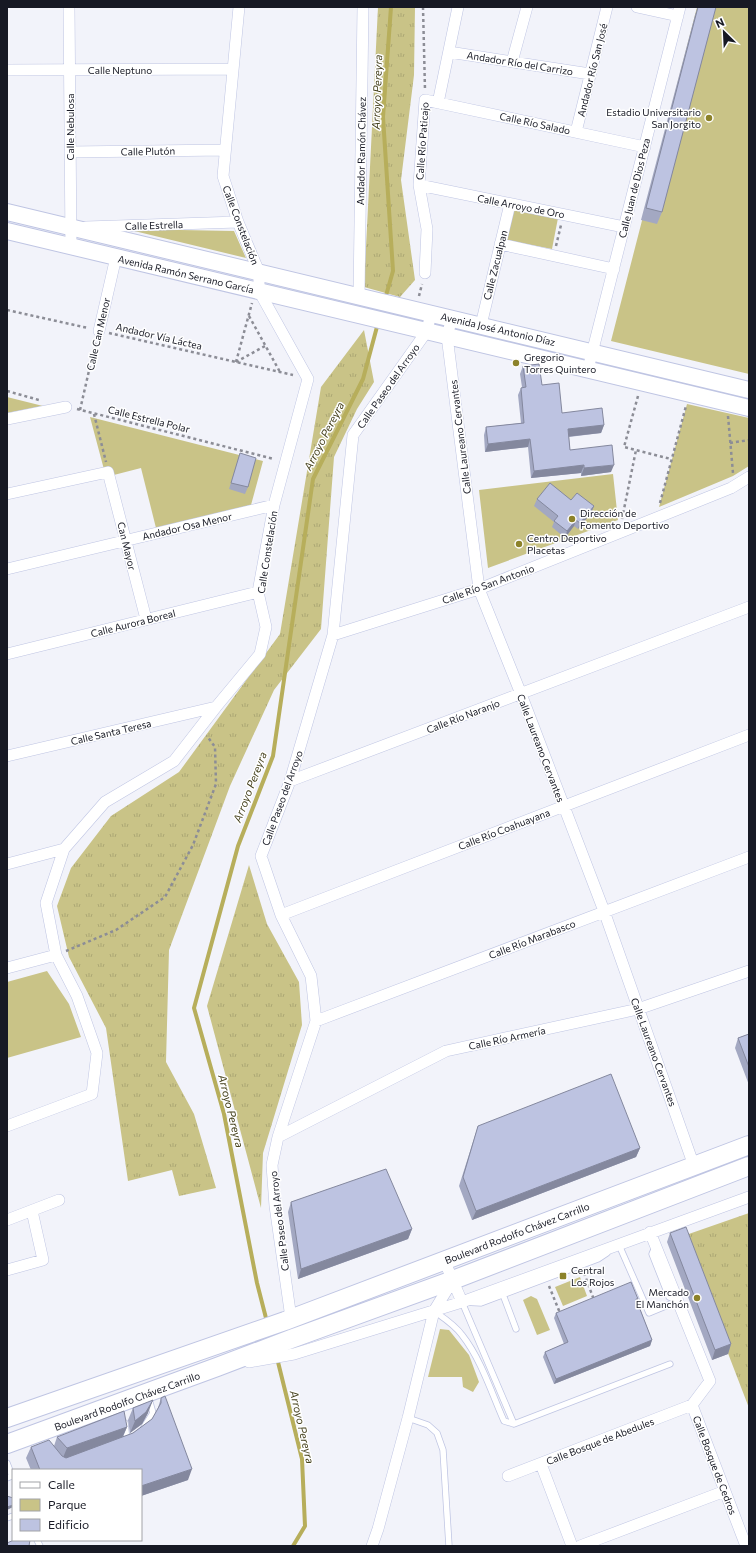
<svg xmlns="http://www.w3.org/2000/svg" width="756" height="1553" viewBox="0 0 756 1553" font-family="Commissioner,sans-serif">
<defs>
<pattern id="grass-tufts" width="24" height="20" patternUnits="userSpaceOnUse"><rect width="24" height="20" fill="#c9c387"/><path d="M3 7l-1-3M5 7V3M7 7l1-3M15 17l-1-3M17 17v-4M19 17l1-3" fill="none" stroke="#aca774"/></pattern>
</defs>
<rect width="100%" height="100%" fill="#f2f3fa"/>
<path fill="url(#grass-tufts)" d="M378 7H415L414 75 401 180 415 280 400 297 364 287Z
M364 330 374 382 357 409 334 457 321 629 274 690 230 786 169 950 166 1062 194 1114 216 1188 179 1196 172 1170 128 1181 106 1028 69 957 57 906 71 868 111 816 179 772 280 634 321 387Z
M249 865 267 924 299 982 302 1025 263 1153 261 1208 207 1006Z
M749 1213V1408L683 1236Z"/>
<path fill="#c9c387" d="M697 7H749V374L611 341Z
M513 209 558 218 552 249 506 240Z
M126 229 234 231 246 258Z
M7 397 43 406 7 413Z
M687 404 749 418V466L733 476 659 507Z
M90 417 263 461 251 505 156 528 141 468 106 477Z
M613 474 618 520 488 568 479 490Z
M47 971 69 1004 81 1037 7 1058V982Z
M580 1277 587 1296 563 1306 555 1287Z
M531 1296 537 1299 550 1330 537 1335 523 1300Z
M440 1329 449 1330 469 1355 479 1382 473 1392 463 1387 462 1377H428Z"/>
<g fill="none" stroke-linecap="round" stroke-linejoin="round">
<path stroke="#b7ae5b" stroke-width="4" d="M385 299 393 271 383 117 391 7
M267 1322 257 1283 224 1114 194 1008 238 846 273 756 313 479 363 379 378 323
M277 1358 302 1459 305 1526 293 1546"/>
<g stroke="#bfc5e3" stroke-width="7">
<path id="lane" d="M619 1245 649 1313 678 1301
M655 1247 652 1254 669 1297 676 1300
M502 1292 516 1329
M434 1311C444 1318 455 1325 462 1335 481 1359 492 1394 504 1421L514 1424 670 1364
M408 1418 428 1425 437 1433 443 1450 449 1546
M125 1423 127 1441
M514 1424 462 1302 481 1303 598 1259 607 1253
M144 1427 153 1413 149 1399
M7 1463 12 1476 7 1478
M7 1518 13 1516
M37 1540 40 1546"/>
</g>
<g stroke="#bfc5e3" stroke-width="12">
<path id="street" d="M69 7 71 247
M637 7 678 16
M449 52 590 74
M512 62 527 7
M7 70 233 69
M438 103 458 7
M576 132 607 7
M70 152 225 150
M419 185 624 227
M86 227 238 222
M500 244 614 269
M425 273 427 229 419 185 425 100 645 147
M359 296 363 7
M452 318 447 336 479 589 521 694 604 911 694 1166
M481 325 510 204
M99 331 116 257
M588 369 680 7
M7 419 66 407
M7 494 108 472 146 619
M7 569 274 505
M333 635 479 589 731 488 749 477
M7 654 258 592
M7 756 216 707
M290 781 749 607
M7 864 64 849
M281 915 749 735
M7 968 56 955
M316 1021 749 857
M7 1126 92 1094 97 1053 77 996 56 955 46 903 64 849 105 802 174 761 216 707 260 654 266 627 258 592 274 505 308 379 259 291V272L238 222 223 176 239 7
M278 1137 446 1051 638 1009 749 971
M7 1220 59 1200
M650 1232 710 1381 692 1405 746 1546
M444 1260 462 1302
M7 1270 43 1260 32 1211
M291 1318 275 1206 272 1165 278 1137 316 1021 311 976 281 915 261 856 290 781 333 635 353 435 427 331 431 313
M249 1362 294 1354 462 1302 749 1197
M541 1464 572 1546
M508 1476 692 1405
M372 1546 378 1529 408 1418 434 1311 453 1280
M580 1546 725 1491"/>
</g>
<g stroke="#bfc5e3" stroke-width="18">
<path id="secondary" d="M7 212 749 390
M7 231 749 408"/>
</g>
<g stroke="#bfc5e3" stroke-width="20">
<path id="primary" d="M7 1418 285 1321 749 1145
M7 1444 217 1367 291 1339 453 1280 749 1166"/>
</g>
<path stroke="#8c8d96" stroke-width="2.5" stroke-dasharray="3 3" stroke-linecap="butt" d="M423 7 425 90
M556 246 561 225
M419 296 422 284
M7 310 88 328
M249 316 280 372
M109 333 293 375
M236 362 252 303
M236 362 265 346
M7 391 39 400
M638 396 624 447 671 459
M77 409 274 459
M80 410 96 340
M94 414 106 462
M728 416 733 473
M730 443 749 440
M660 503 686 406
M622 519 636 450
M66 951 116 930 165 897 193 845 216 784 215 747 207 736
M584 1273 594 1300
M549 1286 560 1313"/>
<use href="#lane" stroke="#fff" stroke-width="5.5"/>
<use href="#street" stroke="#fff" stroke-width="11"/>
<use href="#secondary" stroke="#fff" stroke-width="16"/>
<use href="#primary" stroke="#fff" stroke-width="18"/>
</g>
<path fill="#a3a8c2" d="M698 7H716L662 212 657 224 641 220 695 15Z
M523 366 542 385 562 413 604 425 601 433 569 437 570 450 611 472 581 476V473L531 478 528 447 485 452 484 435 486 427 521 423 518 395 521 388 522 387 520 374Z
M240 453 248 487 245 494 229 489Z
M537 499 571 500 594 506 591 513 578 529 574 526 565 538 552 527 554 522 534 506Z
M749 1034V1085L735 1048 738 1038Z
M478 1126 640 1148 636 1157 472 1220 459 1186Z
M291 1202 412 1229 408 1239 298 1279 288 1212Z
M670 1233 731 1344 728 1354 712 1360 667 1242Z
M638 1299 637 1301 652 1340 650 1346 554 1384 543 1357 545 1352 564 1344 554 1318 556 1313Z
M161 1398 188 1480 141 1496V1470H31L26 1458 31 1447 54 1446 57 1437 127 1427 123 1437 133 1433 152 1419 157 1411Z
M133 1408 148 1413 142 1424 130 1433 128 1420Z"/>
<path fill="#84889e" d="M604 425 601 433 565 437 568 429Z
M530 439 528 447 485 452 488 444Z
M584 465 581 473 531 478 534 471Z
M614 465 611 472 581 476 584 468Z
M594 506 591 513 578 529 580 523Z
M576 520 574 526 565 538 567 531Z
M640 1148 636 1157 472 1220 476 1211Z
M412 1229 408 1239 298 1279 301 1269Z
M652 1340 650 1346 554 1384 556 1379Z
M731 1344 728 1354 712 1360 715 1350Z
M153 1400 148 1413 142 1424 130 1433 135 1421Z
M127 1427 122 1438 62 1460 67 1448Z
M192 1469 188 1480 141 1496V1486Z
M13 1505V1507L7 1510V1507Z"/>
<path fill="#bdc3e1" stroke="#84889e" d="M698 7H716L662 212 646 208Z
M539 364 542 385 559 383 562 413 602 408 604 425 568 429 570 450 612 445 614 465 584 468V465L534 471 530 439 488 444 486 427 524 423 521 388 526 387 523 366Z
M240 453 256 458 248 487 231 483Z
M550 483 571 500 577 493 594 506 580 523 576 520 567 531 554 521 558 516 537 499Z
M749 1034V1067L738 1038Z
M611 1074 640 1148 476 1211 463 1177 478 1126Z
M386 1169 412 1229 301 1269 291 1202Z
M686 1227 731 1344 715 1350 670 1233Z
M631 1282 638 1299H636L652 1340 556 1379 545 1352 568 1342 556 1313Z
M165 1396 192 1469 141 1486V1470H40L31 1447 49 1440 62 1456 66 1458 133 1433 152 1419 161 1403V1398Z
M153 1400 146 1412 135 1421 133 1408Z
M124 1411 127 1427 67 1448 57 1437Z
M7 1496 13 1498V1505L7 1507Z
M14 1540H30L29 1546H7V1543Z"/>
<g fill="#8c822a" stroke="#fff" stroke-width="1.5">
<circle cx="709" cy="118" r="4"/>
<circle cx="516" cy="363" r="4"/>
<circle cx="572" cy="519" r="4"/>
<circle cx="519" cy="544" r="4"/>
<rect x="559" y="1272" width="8" height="8" rx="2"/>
<circle cx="697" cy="1298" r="4"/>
</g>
<g text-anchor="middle" stroke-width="3" stroke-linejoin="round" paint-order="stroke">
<g font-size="10" fill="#171924" stroke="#fff">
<text transform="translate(520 63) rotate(9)" y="4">Andador Río del Carrizo</text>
<text x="120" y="74">Calle Neptuno</text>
<text transform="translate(592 70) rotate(-76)" y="4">Andador Río San José</text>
<text transform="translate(535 123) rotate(12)" y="4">Calle Río Salado</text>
<text transform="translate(70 127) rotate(-90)" y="4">Calle Nebulosa</text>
<text transform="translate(422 141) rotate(-86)" y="4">Calle Río Paticajo</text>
<text transform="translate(148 151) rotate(-1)" y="4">Calle Plutón</text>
<text transform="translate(361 151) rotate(-89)" y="4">Andador Ramón Chávez</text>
<text transform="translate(634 188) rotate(-76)" y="4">Calle Juan de Dios Peza</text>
<text transform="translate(521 206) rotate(11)" y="4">Calle Arroyo de Oro</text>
<text transform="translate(154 225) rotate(-2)" y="4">Calle Estrella</text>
<text transform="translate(241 225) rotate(69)" y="4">Calle Constelación</text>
<text transform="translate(495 265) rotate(-76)" y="4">Calle Zacualpan</text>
<text transform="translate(186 274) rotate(13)" y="4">Avenida Ramón Serrano García</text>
<text transform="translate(498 329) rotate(13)" y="4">Avenida José Antonio Díaz</text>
<text transform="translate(98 334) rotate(-77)" y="4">Calle Can Menor</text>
<text transform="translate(159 336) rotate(13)" y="4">Andador Vía Láctea</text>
<text transform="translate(388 386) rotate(-55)" y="4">Calle Paseo del Arroyo</text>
<text transform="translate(149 419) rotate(14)" y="4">Calle Estrella Polar</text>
<text transform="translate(460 437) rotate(-97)" y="4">Calle Laureano Cervantes</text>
<text transform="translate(187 526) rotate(-13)" y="4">Andador Osa Menor</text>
<text transform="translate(127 546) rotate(76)" y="4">Can Mayor</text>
<text transform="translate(267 552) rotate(-81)" y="4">Calle Constelación</text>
<text transform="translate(488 584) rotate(-20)" y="4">Calle Río San Antonio</text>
<text transform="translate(133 623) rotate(-14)" y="4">Calle Aurora Boreal</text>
<text transform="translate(463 716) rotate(-21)" y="4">Calle Río Naranjo</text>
<text transform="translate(111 732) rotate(-13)" y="4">Calle Santa Teresa</text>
<text transform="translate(541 748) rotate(69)" y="4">Calle Laureano Cervantes</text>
<text transform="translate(282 798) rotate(-70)" y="4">Calle Paseo del Arroyo</text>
<text transform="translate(504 829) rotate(-21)" y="4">Calle Río Coahuayana</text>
<text transform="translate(532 939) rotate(-21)" y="4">Calle Río Marabasco</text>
<text transform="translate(507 1038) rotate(-12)" y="4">Calle Río Armería</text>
<text transform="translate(654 1052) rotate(70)" y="4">Calle Laureano Cervantes</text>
<text transform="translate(279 1221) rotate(-97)" y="4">Calle Paseo del Arroyo</text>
<text transform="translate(517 1233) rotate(-21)" y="4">Boulevard Rodolfo Chávez Carrillo</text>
<text transform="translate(127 1401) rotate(-20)" y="4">Boulevard Rodolfo Chávez Carrillo</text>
<text transform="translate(600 1441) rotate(-21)" y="4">Calle Bosque de Abedules</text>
<text transform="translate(715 1465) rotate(69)" y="4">Calle Bosque de Cedros</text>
</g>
<g font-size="10" fill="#171924" stroke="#fff" text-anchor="start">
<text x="701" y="116" text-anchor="end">Estadio Universitario<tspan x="701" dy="12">San Jorgito</tspan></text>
<text x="524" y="361">Gregorio<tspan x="524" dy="12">Torres Quintero</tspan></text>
<text x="580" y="517">Dirección de<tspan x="580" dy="12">Fomento Deportivo</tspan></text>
<text x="527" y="542">Centro Deportivo<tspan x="527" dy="12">Placetas</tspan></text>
<text x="571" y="1274">Central<tspan x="571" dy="12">Los Rojos</tspan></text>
<text x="689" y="1296" text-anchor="end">Mercado<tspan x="689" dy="12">El Manchón</tspan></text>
</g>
<g font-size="11" font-style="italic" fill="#45411d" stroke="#fff">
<text transform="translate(377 92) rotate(-88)" y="4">Arroyo Pereyra</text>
<text transform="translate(324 436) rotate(-63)" y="4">Arroyo Pereyra</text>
<text transform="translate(250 787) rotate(-69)" y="4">Arroyo Pereyra</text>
<text transform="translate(231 1111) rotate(76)" y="4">Arroyo Pereyra</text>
<text transform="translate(302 1427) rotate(77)" y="4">Arroyo Pereyra</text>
</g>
</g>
<rect width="756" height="1553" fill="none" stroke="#171924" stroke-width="16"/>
<rect x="12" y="1469" width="130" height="72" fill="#ffffff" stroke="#a2a3a7"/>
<rect x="20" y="1482" width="20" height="6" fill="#ffffff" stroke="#a2a3a7"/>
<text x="48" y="1489" font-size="12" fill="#171924">Calle</text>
<rect x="20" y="1499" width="20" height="12" fill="#c9c387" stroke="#a2a3a7"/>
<text x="48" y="1509" font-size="12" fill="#171924">Parque</text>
<rect x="20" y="1519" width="20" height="12" fill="#bdc3e1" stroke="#a2a3a7"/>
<text x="48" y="1529" font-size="12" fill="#171924">Edificio</text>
<g transform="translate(724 32) rotate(336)" stroke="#ffffff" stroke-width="3" paint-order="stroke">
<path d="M0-3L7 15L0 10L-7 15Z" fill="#171924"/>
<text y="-6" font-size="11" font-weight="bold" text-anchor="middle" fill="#171924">N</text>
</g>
</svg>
